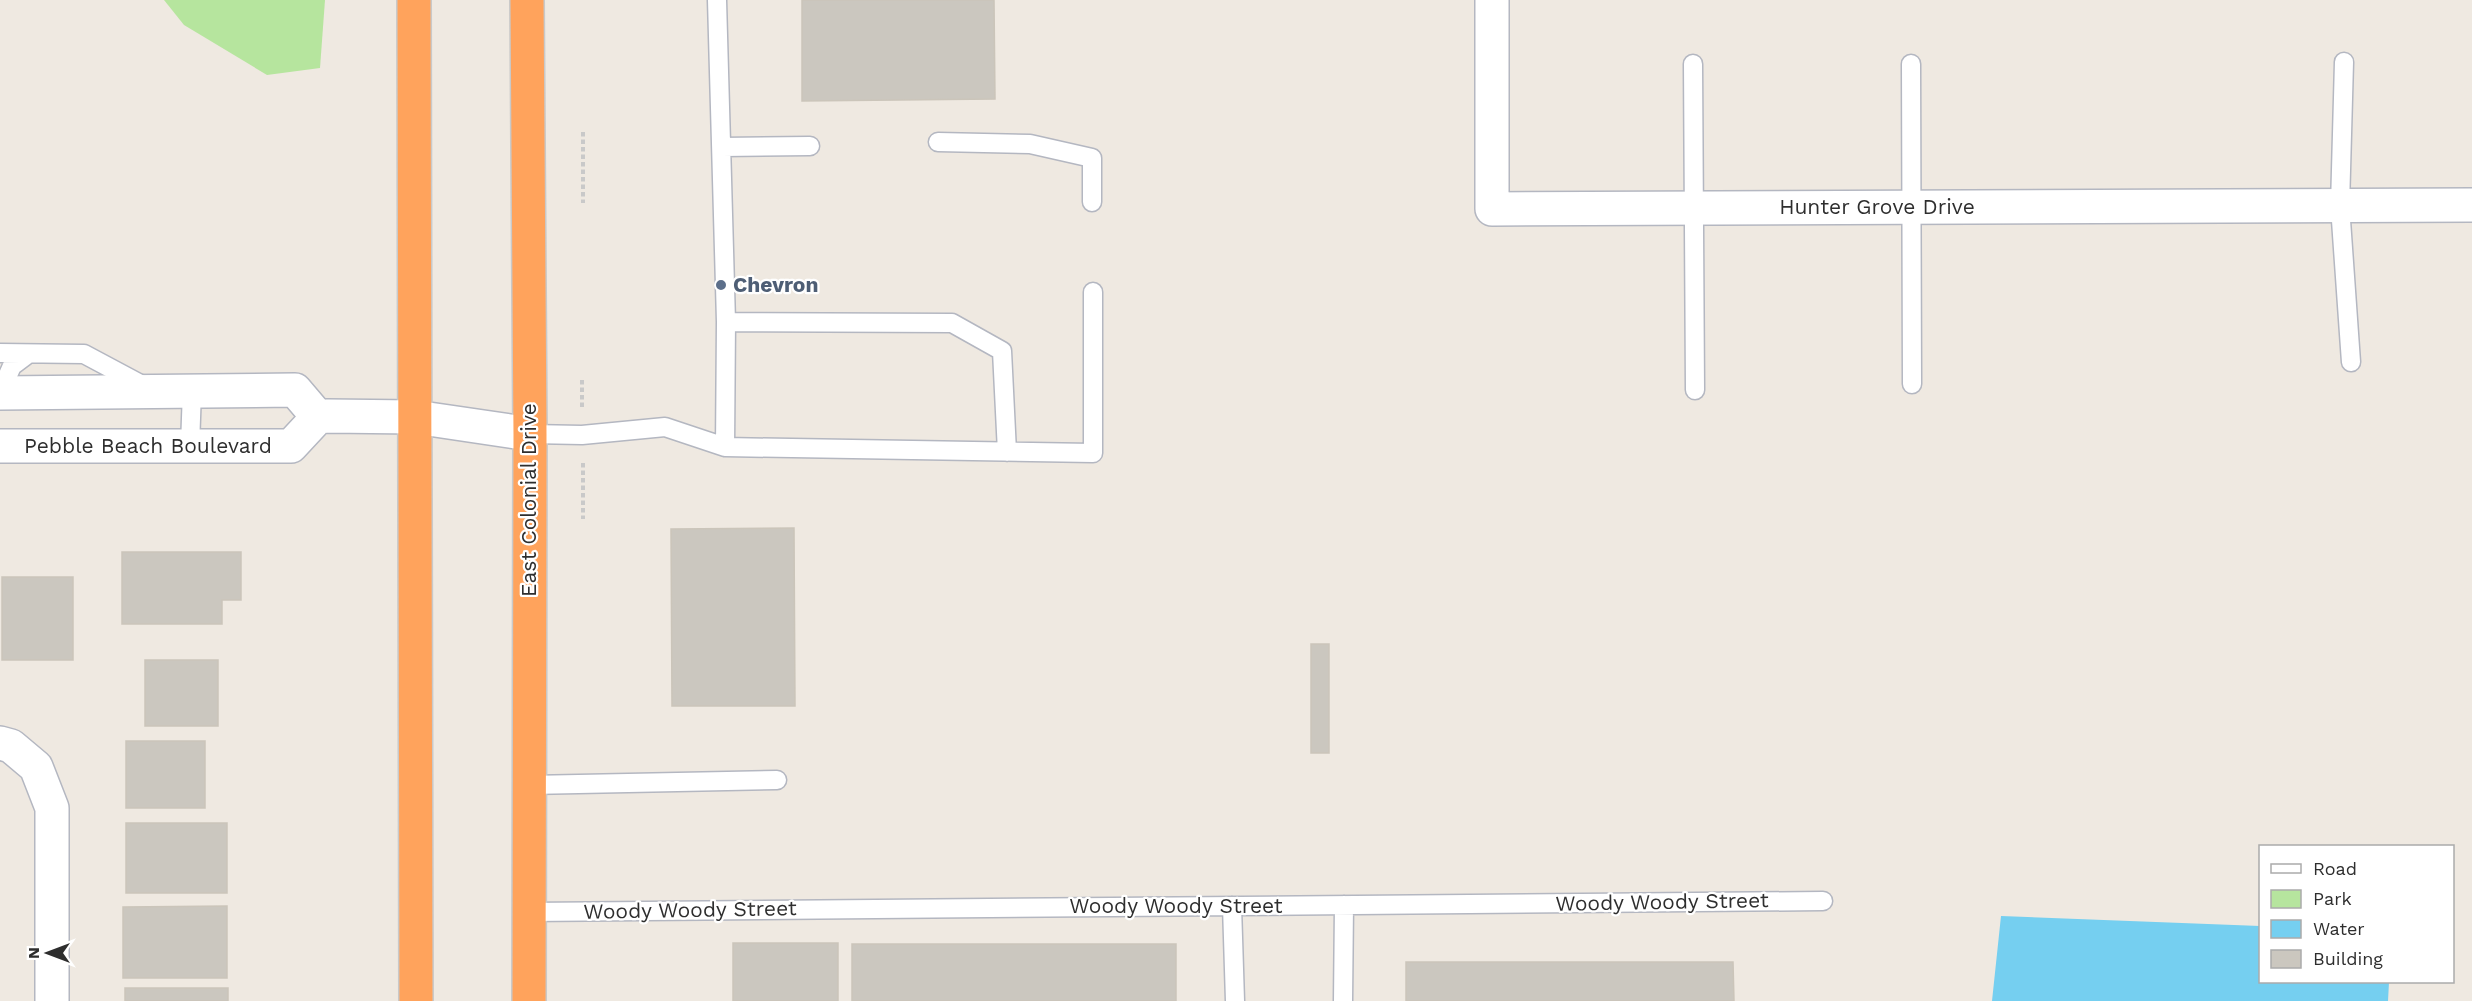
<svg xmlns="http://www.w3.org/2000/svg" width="2472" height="1001" viewBox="0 0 2472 1001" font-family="'Work Sans',sans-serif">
<rect width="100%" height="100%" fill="#efe9e1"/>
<path fill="#b6e59e" d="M164 0H325L320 68 267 75 184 25Z"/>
<path fill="#75cff0" d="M2001 916 2260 926V982H2389L2388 1001H1992Z"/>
<path fill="#cbc7bf" stroke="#cbc5ba" stroke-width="1.5" d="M802 0H994L995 99 802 101Z
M794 528 795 706H672L671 529Z
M122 552H241V600H222V624H122Z
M2 577H73V660H2Z
M1311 644H1329V753H1311Z
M145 660H218V726H145Z
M126 741H205V808H126Z
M126 823H227V893H126Z
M227 906V978H123V907Z
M733 943H838V1001H733Z
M852 944H1176V1001H852Z
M1406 962H1733L1734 1001H1406Z
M125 988H228V1001H125Z"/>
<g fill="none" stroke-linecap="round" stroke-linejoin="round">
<g stroke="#b4b7c1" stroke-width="21">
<path id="lane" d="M717 0 726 322 725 447
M2344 62 2340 206 2351 362
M1693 64 1695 390
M1911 64 1912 384
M938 142 1030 144 1092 158V202
M722 147 810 146
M726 322 952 323 1002 351 1007 452
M0 353 84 354 144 386
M0 393 12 366 28 354
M530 434 582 435 665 427 725 447 1093 453V292
M190 446 192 390
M529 785 777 780
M1232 906 1235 1001
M528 912 1823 901
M1343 1001 1344 905"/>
</g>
<g stroke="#b4b7c1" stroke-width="36">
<path id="street" d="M1492 0V209L2472 205
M0 393 295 390 318 417
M0 446H291L318 417 328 416 415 417 530 434
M0 743 11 746 36 767 52 808V1001"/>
</g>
<g stroke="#c9c9c9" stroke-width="36">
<path id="highway" d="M414 0 416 1001
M527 0 530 434 529 1001"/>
</g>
<path stroke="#c9c9c9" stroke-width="4" stroke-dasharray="4.5 3" stroke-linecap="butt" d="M583 132V203
M582 380V407
M583 463V519"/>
<use href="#lane" stroke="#fff" stroke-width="18"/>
<use href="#street" stroke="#fff" stroke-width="33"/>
<use href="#highway" stroke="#ffa35c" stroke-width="33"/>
</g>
<circle fill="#5c6f8a" stroke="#fff" stroke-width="2" cx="721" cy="285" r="6"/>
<g text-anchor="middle" stroke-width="4.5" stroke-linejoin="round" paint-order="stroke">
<g font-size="21" fill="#2e2e2e" stroke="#fff">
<text x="1877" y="214">Hunter Grove Drive</text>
<text x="148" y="453">Pebble Beach Boulevard</text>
<text transform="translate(529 500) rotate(-90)" y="7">East Colonial Drive</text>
<text transform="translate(1662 902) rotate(-1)" y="7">Woody Woody Street</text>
<text x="1176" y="913">Woody Woody Street</text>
<text transform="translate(690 910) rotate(-1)" y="7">Woody Woody Street</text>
</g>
<g font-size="21" font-weight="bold" fill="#4e5e75" stroke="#fff" text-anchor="start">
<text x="733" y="292">Chevron</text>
</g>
</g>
<rect x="2259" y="845" width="195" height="138" fill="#ffffff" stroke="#ababab" stroke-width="1.5"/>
<rect x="2271" y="864" width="30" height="9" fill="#ffffff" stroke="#ababab" stroke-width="1.5"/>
<text x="2313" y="875" font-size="18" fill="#2e2e2e">Road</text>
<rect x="2271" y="890" width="30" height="18" fill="#b6e59e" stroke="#ababab" stroke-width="1.5"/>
<text x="2313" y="905" font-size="18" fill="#2e2e2e">Park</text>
<rect x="2271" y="920" width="30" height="18" fill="#75cff0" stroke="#ababab" stroke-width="1.5"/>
<text x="2313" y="935" font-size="18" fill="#2e2e2e">Water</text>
<rect x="2271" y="950" width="30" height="18" fill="#cbc7bf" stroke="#ababab" stroke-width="1.5"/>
<text x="2313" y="965" font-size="18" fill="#2e2e2e">Building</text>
<g transform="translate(48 953) rotate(270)" stroke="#ffffff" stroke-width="4.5" paint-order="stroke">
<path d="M0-4.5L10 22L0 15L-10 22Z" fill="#2e2e2e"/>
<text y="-9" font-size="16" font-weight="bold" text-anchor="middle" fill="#2e2e2e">N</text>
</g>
</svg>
